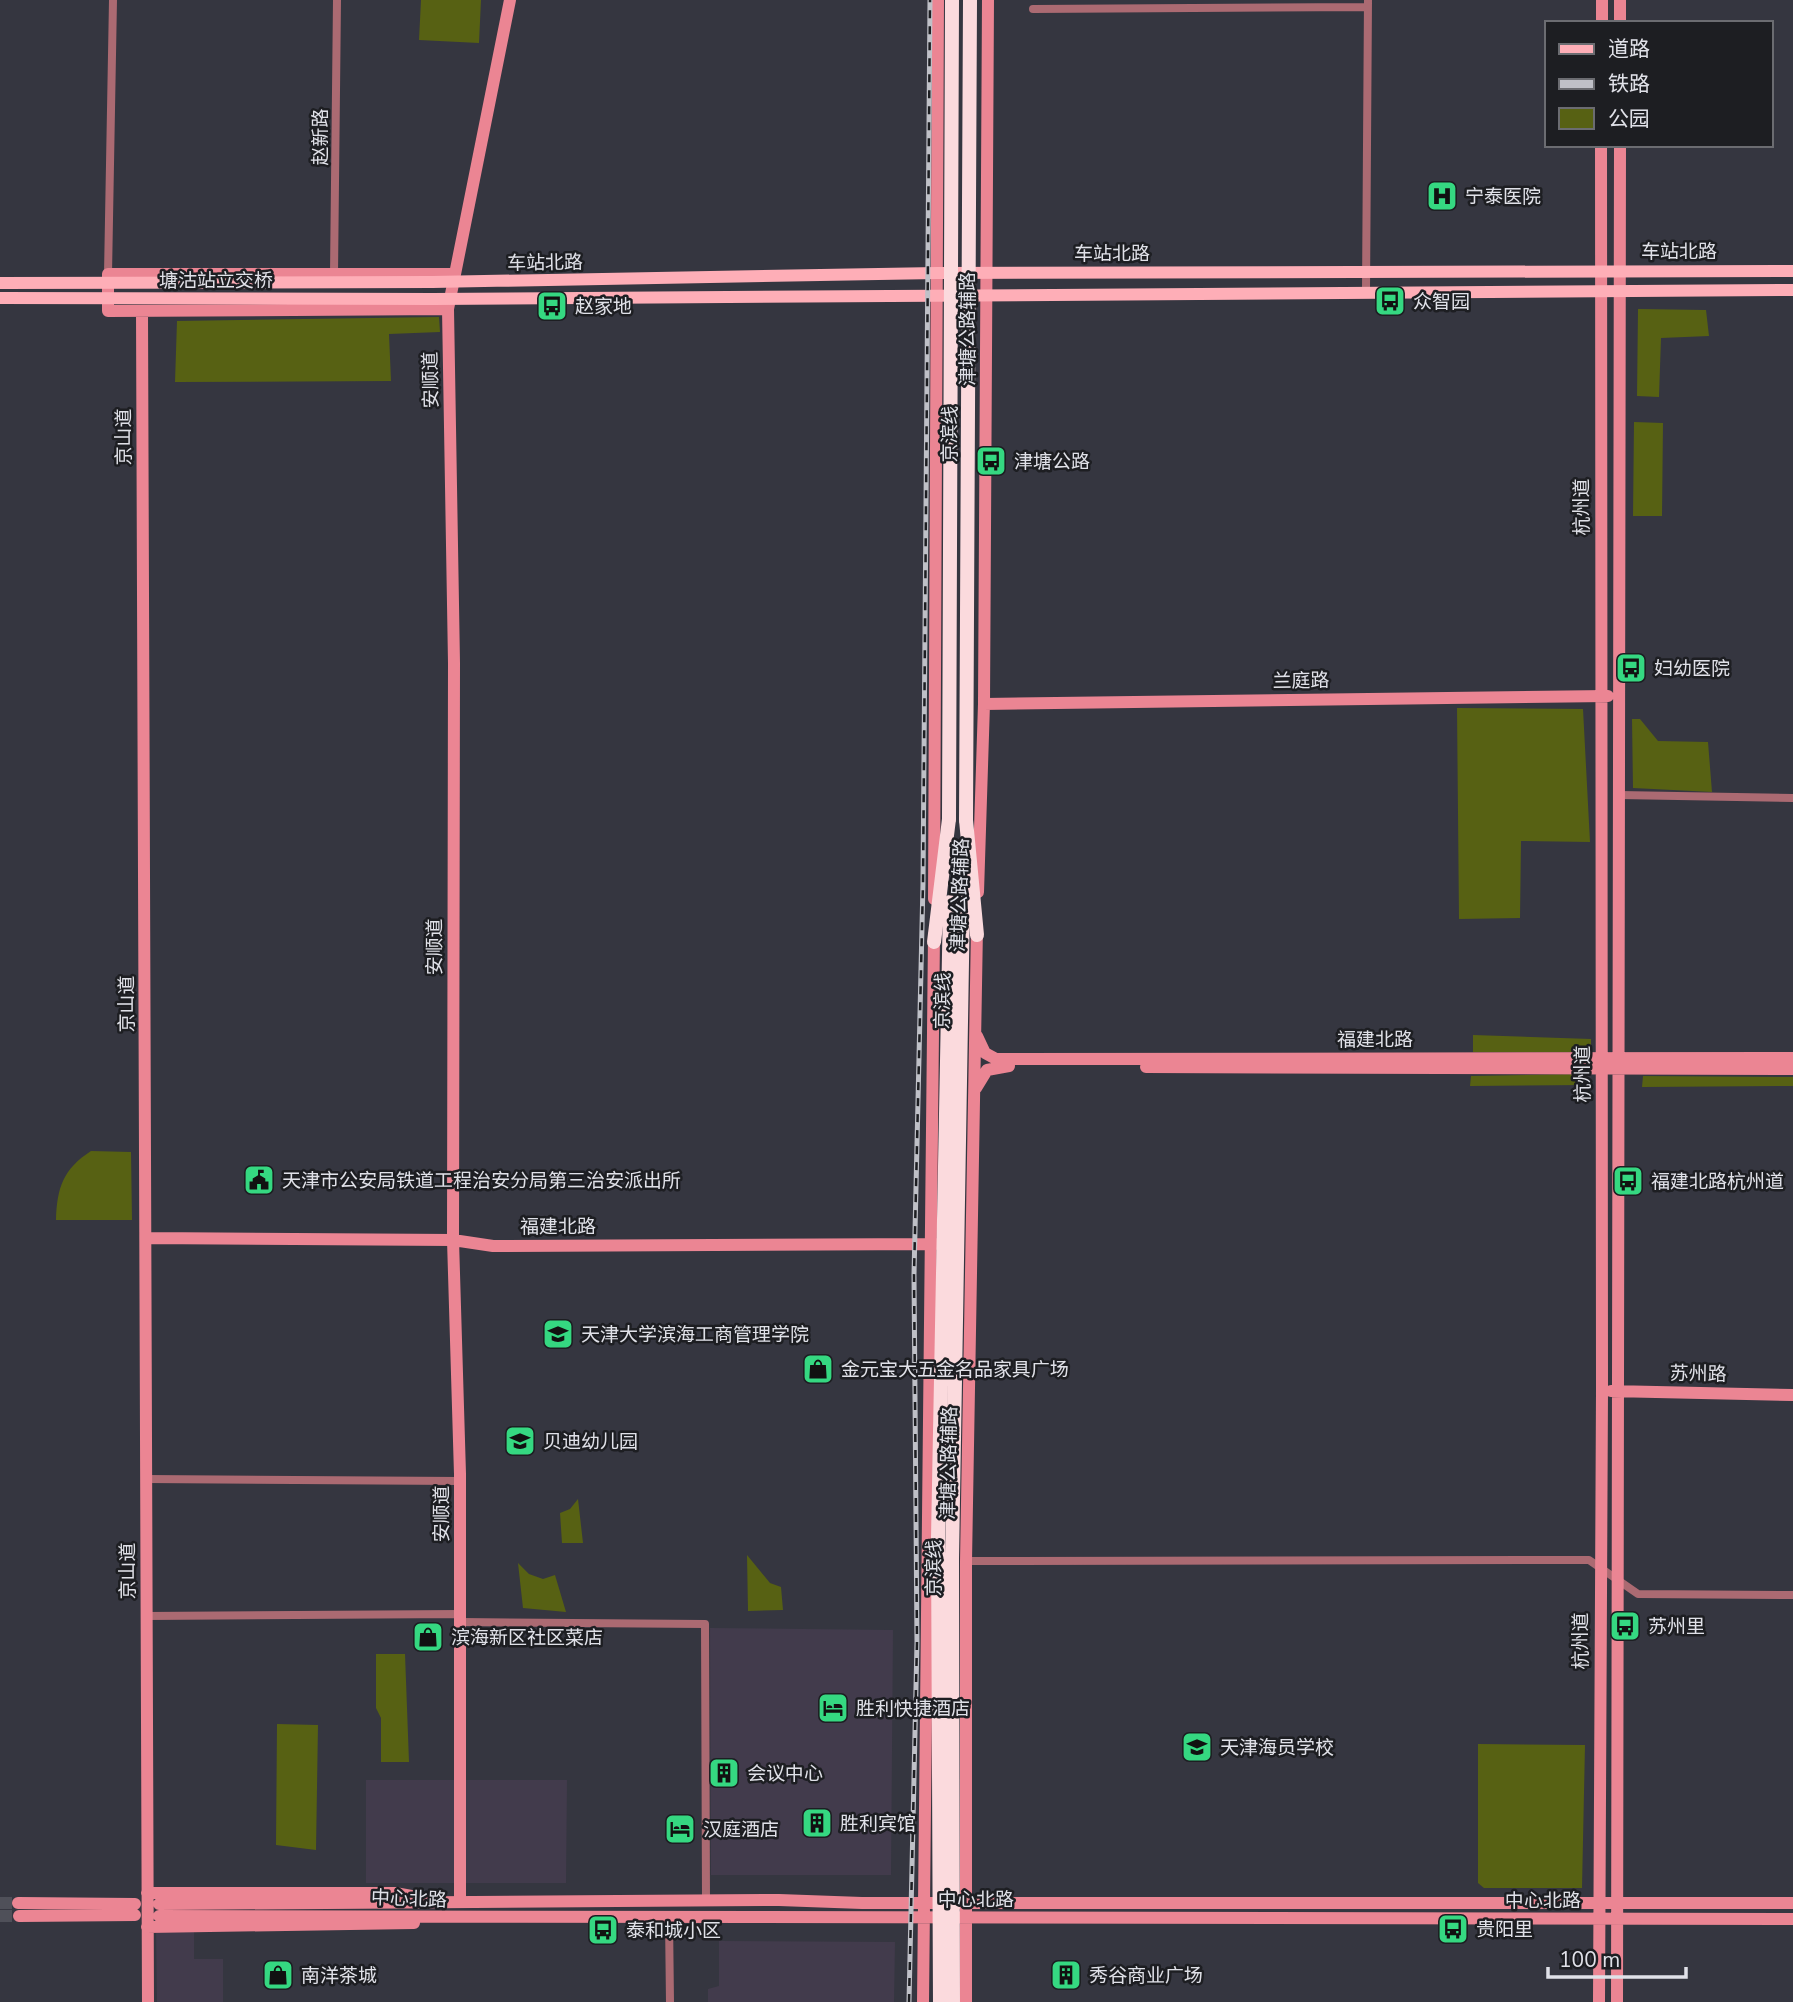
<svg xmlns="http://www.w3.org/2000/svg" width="1793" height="2002" viewBox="0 0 1793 2002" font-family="'Nunito Sans','Noto Sans SC',sans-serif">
<rect width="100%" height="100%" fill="#353640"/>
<path fill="#423b4c" d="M710 1628 893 1630 891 1875H711Z
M366 1780H567L566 1883H366Z
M156 1927H194V1959H223V2002H157Z
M719 1941 895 1942 894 2002H708V1989L719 1986Z"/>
<path fill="#576113" d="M421 0H481L479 43 419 40Z
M1638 309 1706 310 1709 336 1661 338 1659 397 1637 396Z
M439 317 440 332 389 334 391 381 175 382 177 321Z
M1634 422 1663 423 1662 516H1633Z
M1457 708 1583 709 1590 842 1521 841 1520 918 1459 919Z
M1632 719H1640L1658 741 1708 742 1712 792 1633 788Z
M1473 1035 1591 1039V1052H1473Z
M1587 1074V1085L1470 1086 1471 1076Z
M1643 1076 1793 1077V1086L1642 1087Z
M91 1151 131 1152 132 1220H56C57 1188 63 1169 91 1151Z
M578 1499 583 1543H562L560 1513 570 1509Z
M747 1555 770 1583 781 1587 783 1610 748 1611Z
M518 1563 529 1574 543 1579 555 1575 566 1612 523 1608Z
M376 1654H405L409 1762H381V1718L376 1708Z
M277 1724 318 1725 316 1850 276 1845Z
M1478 1744 1585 1745 1582 1888H1484L1478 1883Z"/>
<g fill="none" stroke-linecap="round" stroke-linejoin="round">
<path stroke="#4f5059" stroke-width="12" stroke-dasharray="12 6" stroke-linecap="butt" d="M0 1903H18
M0 1916H19"/>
<path stroke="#ab6a72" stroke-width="8" d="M1033 9 1368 7
M108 274 113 0
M334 274 337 0
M1366 291 1368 0
M1619 795 1793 798
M146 1479 460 1481
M966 1561 1589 1560 1638 1594 1793 1595
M147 1616 461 1614
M461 1622 705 1624 706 1900
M669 1919 670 2002"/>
<path stroke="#eb8593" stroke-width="12" d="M1602 23V0
M1620 23V0
M448 309 108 311V274H454
M142 311 148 2002
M984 704 1608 696
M978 892 984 704 988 0
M934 899 938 0
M977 1036 985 1053 996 1059 1793 1058
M1146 1067 1793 1069
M976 1088 987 1070 1009 1066
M146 1238 453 1240 493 1246 936 1244
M1611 1391 1793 1395
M147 1893H395L417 1897
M460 1900V1474L453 1240 454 663 448 309 510 0
M18 1903 135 1904
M159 1904 779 1900 862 1903H1793
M19 1916 135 1915
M159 1916 1793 1919
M147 1927 414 1923
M923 2002 934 935
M966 2002V1561L977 928
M1599 2002 1602 1390 1601 145
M1617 2002 1620 145"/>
<path stroke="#feaeb7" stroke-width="12" d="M432 282 937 273 1793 271
M433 299 1793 290"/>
<path stroke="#fbdadd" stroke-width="14" d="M966 820 977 935
M934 942 949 819"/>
<g stroke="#bfc0c7" stroke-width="5">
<path id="rail" d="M909 2002 917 1642 914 1275 923 883 930 0"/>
</g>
<use href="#rail" stroke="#1d1e22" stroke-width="2.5" stroke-dasharray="8" stroke-linecap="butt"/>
<path stroke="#feaeb7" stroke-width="12" d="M0 283 432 282
M0 298 433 299"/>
<path stroke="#fbdadd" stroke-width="14" d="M949 819 952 0
M966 820 970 0
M940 2002 938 1538 950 902
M953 2002 952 1559 963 902"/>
</g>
<defs>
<g id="hospital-square" transform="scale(1.575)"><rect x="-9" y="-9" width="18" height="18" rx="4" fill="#35d881" stroke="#1d1e22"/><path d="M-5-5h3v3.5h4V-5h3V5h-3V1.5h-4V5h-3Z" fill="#111"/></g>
<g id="bus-square" transform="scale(1.575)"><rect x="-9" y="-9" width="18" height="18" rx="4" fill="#35d881" stroke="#1d1e22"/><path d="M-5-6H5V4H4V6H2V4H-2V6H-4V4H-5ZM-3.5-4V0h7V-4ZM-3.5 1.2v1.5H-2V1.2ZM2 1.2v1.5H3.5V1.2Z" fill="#111"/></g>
<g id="civic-square" transform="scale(1.575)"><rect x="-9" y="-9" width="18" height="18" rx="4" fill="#35d881" stroke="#1d1e22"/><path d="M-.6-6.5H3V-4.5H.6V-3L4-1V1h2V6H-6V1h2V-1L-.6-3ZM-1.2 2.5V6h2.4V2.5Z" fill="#111"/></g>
<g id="university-square" transform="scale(1.575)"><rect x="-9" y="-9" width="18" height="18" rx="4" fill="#35d881" stroke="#1d1e22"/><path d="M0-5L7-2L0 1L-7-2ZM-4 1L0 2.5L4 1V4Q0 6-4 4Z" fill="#111"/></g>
<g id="shop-square" transform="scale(1.575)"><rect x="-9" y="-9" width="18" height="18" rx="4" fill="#35d881" stroke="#1d1e22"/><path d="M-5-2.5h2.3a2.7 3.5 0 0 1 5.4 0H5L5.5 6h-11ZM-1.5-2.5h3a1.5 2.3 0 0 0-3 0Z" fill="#111"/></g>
<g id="school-square" transform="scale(1.575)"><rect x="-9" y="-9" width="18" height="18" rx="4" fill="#35d881" stroke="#1d1e22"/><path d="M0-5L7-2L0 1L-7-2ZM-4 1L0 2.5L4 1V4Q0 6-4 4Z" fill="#111"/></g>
<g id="hotel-square" transform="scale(1.575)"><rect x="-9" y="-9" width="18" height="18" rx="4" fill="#35d881" stroke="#1d1e22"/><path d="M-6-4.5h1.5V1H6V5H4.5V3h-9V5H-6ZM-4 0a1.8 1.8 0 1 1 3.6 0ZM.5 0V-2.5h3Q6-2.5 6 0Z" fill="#111"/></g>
<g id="building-square" transform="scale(1.575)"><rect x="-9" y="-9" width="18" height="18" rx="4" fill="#35d881" stroke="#1d1e22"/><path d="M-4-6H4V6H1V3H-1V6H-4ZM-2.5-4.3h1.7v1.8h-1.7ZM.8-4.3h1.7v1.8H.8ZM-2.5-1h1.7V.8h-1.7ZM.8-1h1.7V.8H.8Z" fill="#111"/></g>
</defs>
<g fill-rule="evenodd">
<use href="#hospital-square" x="1442" y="196"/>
<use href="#bus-square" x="1390" y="301"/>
<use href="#bus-square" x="552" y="306"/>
<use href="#bus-square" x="991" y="461"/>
<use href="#bus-square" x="1631" y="668"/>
<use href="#civic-square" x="259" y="1180"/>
<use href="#bus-square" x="1628" y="1181"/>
<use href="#university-square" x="558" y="1334"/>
<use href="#shop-square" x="818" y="1369"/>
<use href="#school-square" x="520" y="1441"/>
<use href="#bus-square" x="1625" y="1626"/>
<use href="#shop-square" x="428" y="1637"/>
<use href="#hotel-square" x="833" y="1708"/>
<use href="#university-square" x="1197" y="1747"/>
<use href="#building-square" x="724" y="1773"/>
<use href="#building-square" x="817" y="1823"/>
<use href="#hotel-square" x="680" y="1829"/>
<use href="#bus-square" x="1453" y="1929"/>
<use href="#bus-square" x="603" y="1930"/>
<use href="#shop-square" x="278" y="1975"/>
<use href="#building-square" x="1066" y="1975"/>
</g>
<g text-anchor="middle" stroke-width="5" stroke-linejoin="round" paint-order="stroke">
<g font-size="19" fill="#e0e1e8" stroke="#1d1e22">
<text transform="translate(320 137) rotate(-90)" y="7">赵新路</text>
<text x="1679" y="258">车站北路</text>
<text x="1112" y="260">车站北路</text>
<text transform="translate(545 262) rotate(-1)" y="7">车站北路</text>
<text x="216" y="287">塘沽站立交桥</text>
<text transform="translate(967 329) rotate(-90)" y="7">津塘公路辅路</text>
<text transform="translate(430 380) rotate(-91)" y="7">安顺道</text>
<text transform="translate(949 434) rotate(-90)" y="7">京滨线</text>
<text transform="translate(123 437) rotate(-90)" y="7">京山道</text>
<text transform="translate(1581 507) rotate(-90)" y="7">杭州道</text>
<text transform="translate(1301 680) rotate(-1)" y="7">兰庭路</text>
<text transform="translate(959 895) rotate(-88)" y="7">津塘公路辅路</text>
<text transform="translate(434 947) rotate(-90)" y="7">安顺道</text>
<text transform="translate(942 1001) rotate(-89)" y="7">京滨线</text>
<text transform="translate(126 1004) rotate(-90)" y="7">京山道</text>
<text x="1375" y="1046">福建北路</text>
<text transform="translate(1582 1074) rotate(-90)" y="7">杭州道</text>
<text x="558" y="1233">福建北路</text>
<text transform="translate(1698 1373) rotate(1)" y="7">苏州路</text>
<text transform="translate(948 1463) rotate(-89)" y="7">津塘公路辅路</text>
<text transform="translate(441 1514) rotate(-90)" y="7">安顺道</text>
<text transform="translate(933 1568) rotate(-90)" y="7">京滨线</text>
<text transform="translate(127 1571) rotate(-90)" y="7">京山道</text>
<text transform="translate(1580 1641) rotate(-90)" y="7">杭州道</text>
<text transform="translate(409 1898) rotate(2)" y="7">中心北路</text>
<text x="976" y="1906">中心北路</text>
<text x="1543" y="1907">中心北路</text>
</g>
<g font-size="19" fill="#e0e1e8" stroke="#1d1e22" text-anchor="start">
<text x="1465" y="203">宁泰医院</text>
<text x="1413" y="308">众智园</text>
<text x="575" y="313">赵家地</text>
<text x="1014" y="468">津塘公路</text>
<text x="1654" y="675">妇幼医院</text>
<text x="282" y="1187">天津市公安局铁道工程治安分局第三治安派出所</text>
<text x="1651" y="1188">福建北路杭州道</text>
<text x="581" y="1341">天津大学滨海工商管理学院</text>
<text x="841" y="1376">金元宝大五金名品家具广场</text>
<text x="543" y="1448">贝迪幼儿园</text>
<text x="1648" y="1633">苏州里</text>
<text x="451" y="1644">滨海新区社区菜店</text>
<text x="856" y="1715">胜利快捷酒店</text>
<text x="1220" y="1754">天津海员学校</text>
<text x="747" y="1780">会议中心</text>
<text x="840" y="1830">胜利宾馆</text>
<text x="703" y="1836">汉庭酒店</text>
<text x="1476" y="1936">贵阳里</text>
<text x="626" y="1937">泰和城小区</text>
<text x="301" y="1982">南洋茶城</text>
<text x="1089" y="1982">秀谷商业广场</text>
</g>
</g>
<rect x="1545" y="21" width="228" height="126" fill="#1d1e22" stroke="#6b6c71" stroke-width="2"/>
<rect x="1559" y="44" width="35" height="10" fill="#feaeb7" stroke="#6b6c71" stroke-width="2"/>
<text x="1608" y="56" font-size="21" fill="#e0e1e8">道路</text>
<rect x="1559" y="79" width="35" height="10" fill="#bfc0c7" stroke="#6b6c71" stroke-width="2"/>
<text x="1608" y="91" font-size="21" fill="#e0e1e8">铁路</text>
<rect x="1559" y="108" width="35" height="21" fill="#576113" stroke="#6b6c71" stroke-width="2"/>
<text x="1608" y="126" font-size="21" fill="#e0e1e8">公园</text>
<path d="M1548 1967v10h138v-10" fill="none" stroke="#e0e1e8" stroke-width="3.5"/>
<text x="1559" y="1967" font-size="21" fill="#e0e1e8" stroke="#1d1e22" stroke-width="5" paint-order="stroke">100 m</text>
</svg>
